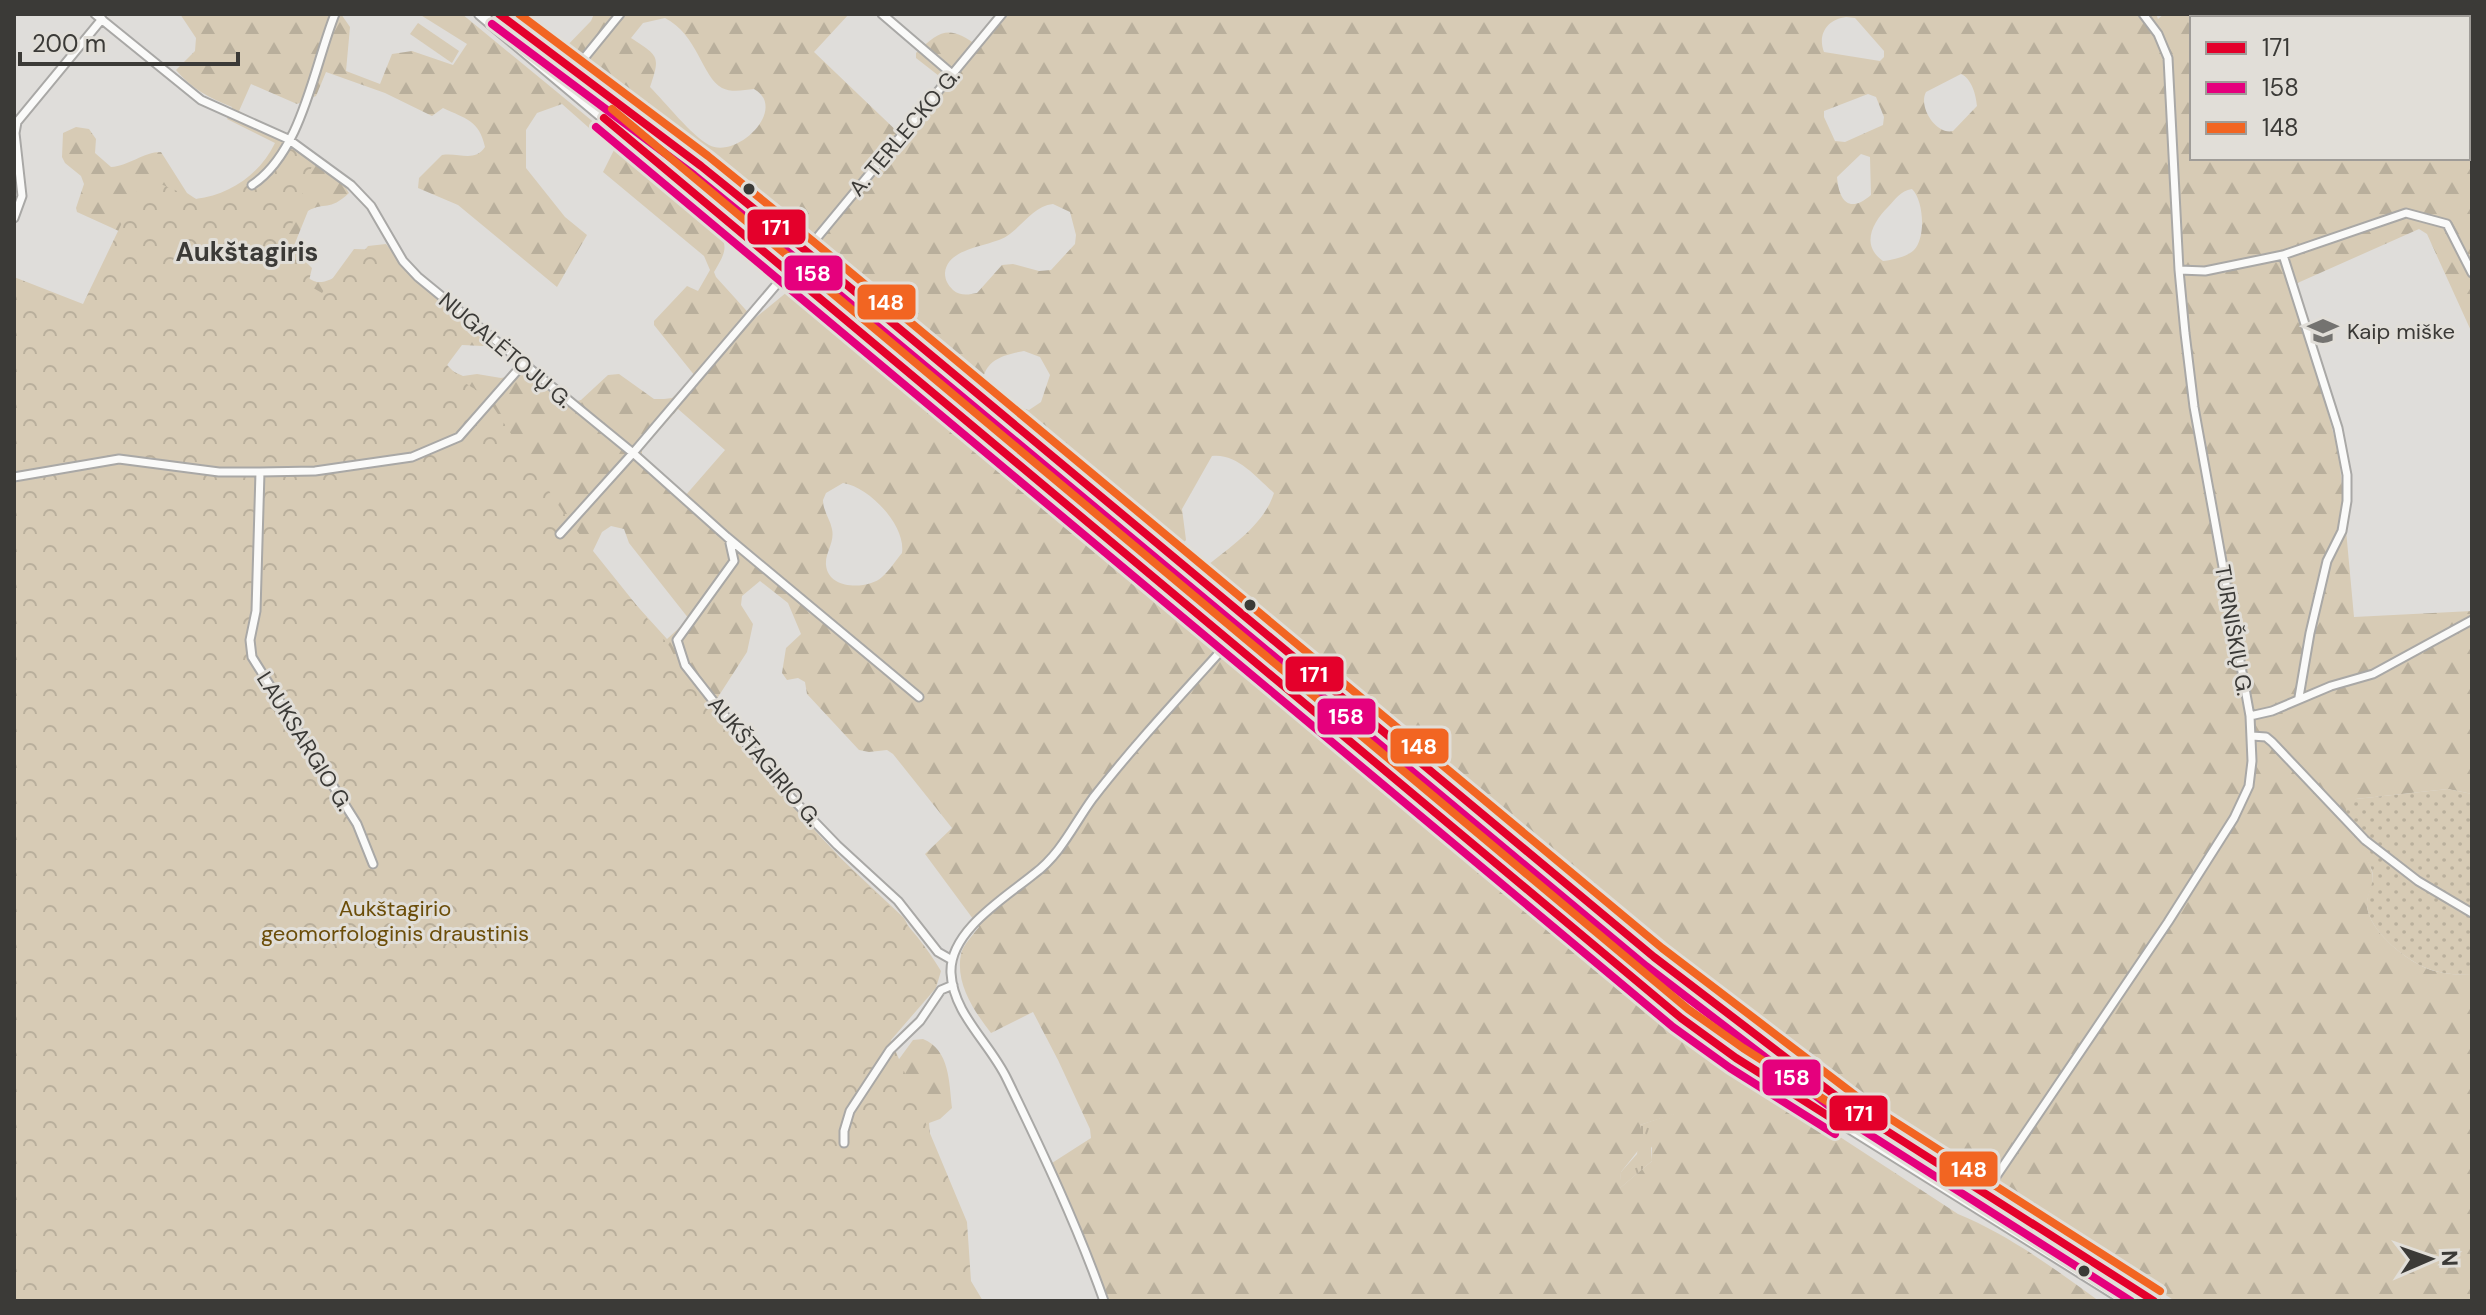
<svg xmlns="http://www.w3.org/2000/svg" width="2486" height="1315" viewBox="0 0 2486 1315" font-family="'DM Sans',sans-serif">
<defs>
<pattern id="grass-tufts" width="24" height="20" patternUnits="userSpaceOnUse" patternTransform="scale(2)"><rect width="24" height="20" fill="#d7cbb5"/><path d="M3 7l-1-3M5 7V3M7 7l1-3M15 17l-1-3M17 17v-4M19 17l1-3" fill="none" stroke="#b9af9c"/></pattern>
<pattern id="forest-firs" width="22" height="20" patternUnits="userSpaceOnUse" patternTransform="scale(2)"><rect width="22" height="20" fill="#d7cbb5"/><path d="M5 1l3.5 6h-7zM16 11l3.5 6h-7z" fill="#b9af9c"/></pattern>
<pattern id="park-crowns" width="20" height="18" patternUnits="userSpaceOnUse" patternTransform="scale(2)"><rect width="20" height="18" fill="#d7cbb5"/><path d="M2 6a3 3 0 1 1 6 0M12 15a3 3 0 1 1 6 0" fill="none" stroke="#b9af9c"/></pattern>
<pattern id="garden-dots" width="8" height="8" patternUnits="userSpaceOnUse" patternTransform="scale(2)"><rect width="8" height="8" fill="#d7cbb5"/><path d="M2 2h.1M6 6h.1" fill="none" stroke="#b9af9c" stroke-width="1.8" stroke-linecap="round"/></pattern>
</defs>
<rect width="100%" height="100%" fill="#dfddda"/>
<path fill="url(#grass-tufts)" d="M1675 1113 1651 1148 1652 1161 1619 1189 1621 1172 1637 1154 1640 1125Z"/>
<path fill="url(#forest-firs)" fill-rule="evenodd" d="M180 14H341L350 27 346 71 380 84 392 54 412 51 453 65 467 44 419 14H462L714 221C727 246 729 247 714 272L716 277 754 319 787 292 800 294 1687 1037 1958 1214C2009 1235 2055 1269 2099 1301H1108L1052 1163 1091 1138 1090 1129 1058 1060 1033 1012 991 1033C974 1011 955 983 961 954 963 945 973 935 979 927L925 854 952 828 893 754 887 750 869 752 859 750 807 694 805 682 798 678 787 680 782 673 786 648 801 634 788 603 760 581 742 596 741 605 753 624 747 652 718 697 715 713 753 763 836 854 904 918 930 966 14 1260V616L132 237 77 212 76 208 84 184 81 176 65 163 62 157 63 133 76 127 89 129 96 139 95 153 111 167C129 166 143 152 161 152L187 193 196 199C230 195 260 174 275 143L227 119 232 107C209 98 192 89 176 70L195 51 196 38ZM326 72 385 93 432 116 443 108C466 119 479 120 485 147 474 163 459 152 442 155L419 178 418 188 458 205 557 287 587 235 565 217 526 168V130L537 113 562 104 614 150 603 172 704 256 710 270 698 291 687 286 654 321V325L695 376 672 398 664 399H654L619 374 608 375 581 400 568 403 558 399 528 373 501 378 477 374 463 376 448 369 447 365 462 345 483 346 487 343 486 338 419 283 386 244 368 246C358 258 336 284 317 282 309 280 297 270 290 265L289 258 308 211C325 201 329 212 349 193L329 162 286 135 239 111 251 84 297 104 316 96ZM678 409 725 450 685 496 642 457V450ZM843 483C869 487 906 525 902 553 896 560 890 570 882 577 868 590 828 590 826 565 825 552 835 543 832 529 830 519 823 511 823 500L826 493ZM611 526 624 529 629 543 689 619 667 639 591 555 602 532ZM1674 1114 1652 1140V1161L1620 1188 1621 1172 1644 1143 1640 1125Z
M594 14H849L814 52 903 137 948 83 916 58V53C941 29 950 25 979 47L1007 14H2156L2158 19 2164 14H2455L2457 18H2192V158H2468V110L2472 107V333L2427 234 2419 229 2293 285 2339 454 2354 617 2472 611V794L2448 789 2356 799 2346 823C2354 838 2368 856 2372 872 2375 884 2368 892 2367 903 2366 930 2411 965 2435 971 2447 974 2460 975 2472 975V1301H2175L1854 1095 1751 1019 1202 570C1228 548 1263 527 1274 493 1257 478 1237 453 1212 456L1182 509 1186 540 1177 551 757 198 750 188 560 53 591 21ZM1846 17 1855 18 1884 51V57L1880 61 1824 52C1817 34 1828 19 1846 17ZM665 18C698 35 702 77 722 88 732 93 744 90 754 89 789 109 736 160 709 145 691 135 665 102 650 87 661 55 658 56 631 38L643 23ZM1961 74C1972 79 1976 95 1977 106L1953 131C1936 135 1918 107 1926 92ZM1868 94 1876 97 1884 117 1883 125 1845 142 1835 141 1824 117V111ZM1861 154 1870 157 1871 195C1849 214 1839 201 1837 177ZM1912 189C1924 201 1926 238 1914 250 1907 257 1892 260 1883 261 1860 245 1873 222 1888 207 1896 199 1900 191 1912 189ZM1053 204 1070 212 1076 235 1075 244 1051 270 1039 271 1013 264 1002 265 977 293C968 295 960 296 953 290 948 285 945 280 945 273 947 247 990 247 1007 236 1023 225 1034 206 1053 204ZM1024 351 1040 357 1050 375 1041 402 1029 410 1015 406 984 375C989 358 1008 354 1024 351Z
M923 1039C950 1050 949 1082 952 1108L940 1119 929 1123 931 1146 867 1103 913 1040Z"/>
<path fill="url(#park-crowns)" d="M288 139 315 157 286 242 312 268 308 285 322 293 354 249 392 250 405 268 468 324 447 365 465 383 486 396 569 521 670 647C682 674 700 694 718 718 755 765 794 809 835 852 874 894 911 920 941 971L936 988 891 1040 967 1222 971 1281 983 1301H14V277L83 304 144 177 196 199 219 197 266 174Z"/>
<path fill="url(#garden-dots)" d="M2448 789 2472 794V975C2460 975 2447 974 2435 971 2411 965 2367 931 2367 904 2367 890 2377 882 2371 868 2360 844 2346 832 2346 805L2356 799Z"/>
<path fill="#d7cbb5" d="M418 23 459 51 452 63 410 34Z"/>
<g fill="none" stroke-linecap="round" stroke-linejoin="round">
<g stroke="#a9a8a6" stroke-width="11">
<path id="minor" d="M95 14 201 100 288 139 351 185 371 206 403 261 418 277 633 453 727 537 919 697
M882 14 952 74
M585 57 620 14
M562 61 585 57
M252 185C302 152 314 66 335 14
M14 218 22 196 15 133 17 122 102 19
M806 251 1002 14
M2283 255 2338 428 2347 475V501L2342 531 2327 561 2310 633 2299 697
M2179 270 2205 271 2283 255 2406 213 2447 224 2472 273
M260 472 256 611 250 640 252 657 357 824 373 864
M14 477 119 459 219 472H260L315 471 412 457 459 437 523 364
M560 534 633 453 788 271
M730 543 734 561 677 640 685 665 780 786 837 845 898 901 938 952 952 960
M2250 716 2272 711 2331 686 2373 674 2472 620
M2252 736 2266 737 2272 742 2365 840 2418 881 2472 913
M844 1143V1131L850 1111 890 1050 920 1021 941 990 953 985
M1993 1181 2168 922 2234 818 2249 786 2252 761 2250 716 2194 407 2185 333 2179 270 2168 58 2158 34 2143 14
M1104 1301C1077 1225 1042 1151 1007 1079 990 1043 953 1014 951 973 949 931 1006 897 1034 874 1061 854 1074 824 1093 798 1135 744 1183 693 1229 642"/>
</g>
<g stroke="#a9a8a6" stroke-width="14">
<path id="primary" d="M480 14 1229 642 1708 1039 2127 1301
M499 14 701 166 806 251 1654 957C1721 1010 1787 1063 1857 1112 1954 1178 2054 1239 2154 1301
M788 271 806 251
M1441 818 1460 796
M1971 1187 1983 1186 1993 1181 2001 1206"/>
</g>
<use href="#minor" stroke="#fafaf9" stroke-width="7"/>
<use href="#primary" stroke="#fafaf9" stroke-width="10"/>
<g stroke="#e1ded8" stroke-width="14">
<path id="bus-1" d="M499 14 701 166 806 251 1654 957 1857 1112 2154 1301
M604 118 1681 1018 1736 1058 1841 1124"/>
</g>
<g stroke="#e1ded8" stroke-width="14">
<path id="bus-2" d="M492 24 694 175 798 260 1646 966 1850 1122 2131 1301
M596 127 1673 1027 1730 1068 1835 1134"/>
</g>
<g stroke="#e1ded8" stroke-width="14">
<path id="bus-3" d="M519 14 708 156 814 242 1662 948 1864 1102 2160 1291
M612 109 1688 1009 1743 1048 1847 1114"/>
</g>
<use href="#bus-1" stroke="#e4002b" stroke-width="8"/>
<use href="#bus-2" stroke="#e5007d" stroke-width="8"/>
<use href="#bus-3" stroke="#f26522" stroke-width="8"/>
</g>
<defs>
<g id="school-bare" transform="scale(2.4)"><path d="M0-5L7-2L0 1L-7-2ZM-4 1L0 2.5L4 1V4Q0 6-4 4Z" fill="#747370" stroke="#e1ded8" stroke-width="2.5" paint-order="stroke"/></g>
</defs>
<g fill-rule="evenodd">
<use href="#school-bare" x="2323" y="331"/>
</g>
<g fill="#3b3a37" stroke="#e1ded8" stroke-width="3">
<circle cx="749" cy="189" r="7"/>
<circle cx="1250" cy="605" r="7"/>
<circle cx="2084" cy="1271" r="7"/>
</g>
<g text-anchor="middle" stroke-width="6" stroke-linejoin="round" paint-order="stroke">
<g font-size="22" fill="#3b3a37" stroke="#e1ded8">
<text transform="translate(904 132) rotate(-50)" y="8">A. TERLECKO G.</text>
<text transform="translate(506 350) rotate(40)" y="8">NUGALĖTOJŲ G.</text>
<text transform="translate(2234 630) rotate(80)" y="8">TURNIŠKIŲ G.</text>
<text transform="translate(305 741) rotate(58)" y="8">LAUKSARGIO G.</text>
<text transform="translate(765 761) rotate(50)" y="8">AUKŠTAGIRIO G.</text>
</g>
<g font-size="22" fill="#3b3a37" stroke="#e1ded8" text-anchor="start">
<text x="2347" y="339">Kaip miške</text>
</g>
<g font-size="22" fill="#6b4d09" stroke="#e1ded8">
<text x="395" y="916">Aukštagirio<tspan x="395" dy="25">geomorfologinis draustinis</tspan></text>
</g>
<g font-size="26" font-weight="bold" fill="#3b3a37" stroke="#e1ded8">
<text x="247" y="261">Aukštagiris</text>
</g>
</g>
<g stroke="#e1ded8" stroke-width="3">
<rect x="746" y="208" width="61" height="38" rx="8" fill="#e4002b"/>
<rect x="783" y="254" width="61" height="38" rx="8" fill="#e5007d"/>
<rect x="856" y="283" width="61" height="38" rx="8" fill="#f26522"/>
<rect x="1284" y="655" width="61" height="38" rx="8" fill="#e4002b"/>
<rect x="1316" y="697" width="61" height="39" rx="8" fill="#e5007d"/>
<rect x="1389" y="727" width="61" height="38" rx="8" fill="#f26522"/>
<rect x="1761" y="1058" width="61" height="39" rx="8" fill="#e5007d"/>
<rect x="1828" y="1094" width="61" height="38" rx="8" fill="#e4002b"/>
<rect x="1938" y="1150" width="61" height="38" rx="8" fill="#f26522"/>
</g>
<g font-size="22" text-anchor="middle" font-weight="bold" fill="#fff">
<text x="776" y="235">171</text>
<text x="813" y="281">158</text>
<text x="886" y="310">148</text>
<text x="1314" y="682">171</text>
<text x="1346" y="724">158</text>
<text x="1419" y="754">148</text>
<text x="1792" y="1085">158</text>
<text x="1859" y="1121">171</text>
<text x="1969" y="1177">148</text>
</g>
<rect width="2486" height="1315" fill="none" stroke="#3b3a37" stroke-width="32"/>
<rect x="2190" y="16" width="280" height="144" fill="#e1ded8" stroke="#9f9c98" stroke-width="2"/>
<rect x="2206" y="42" width="40" height="12" fill="#e4002b" stroke="#9f9c98" stroke-width="2"/>
<text x="2262" y="56" font-size="24" fill="#3b3a37">171</text>
<rect x="2206" y="82" width="40" height="12" fill="#e5007d" stroke="#9f9c98" stroke-width="2"/>
<text x="2262" y="96" font-size="24" fill="#3b3a37">158</text>
<rect x="2206" y="122" width="40" height="12" fill="#f26522" stroke="#9f9c98" stroke-width="2"/>
<text x="2262" y="136" font-size="24" fill="#3b3a37">148</text>
<g transform="translate(2430 1259) rotate(88)" stroke="#e1ded8" stroke-width="6" paint-order="stroke">
<path d="M0-6L14 30L0 20L-14 30Z" fill="#3b3a37"/>
<text y="-12" font-size="22" font-weight="bold" text-anchor="middle" fill="#3b3a37">N</text>
</g>
<path d="M20 52v12h218v-12" fill="none" stroke="#3b3a37" stroke-width="4"/>
<text x="32" y="52" font-size="24" fill="#3b3a37" stroke="#e1ded8" stroke-width="6" paint-order="stroke">200 m</text>
</svg>
